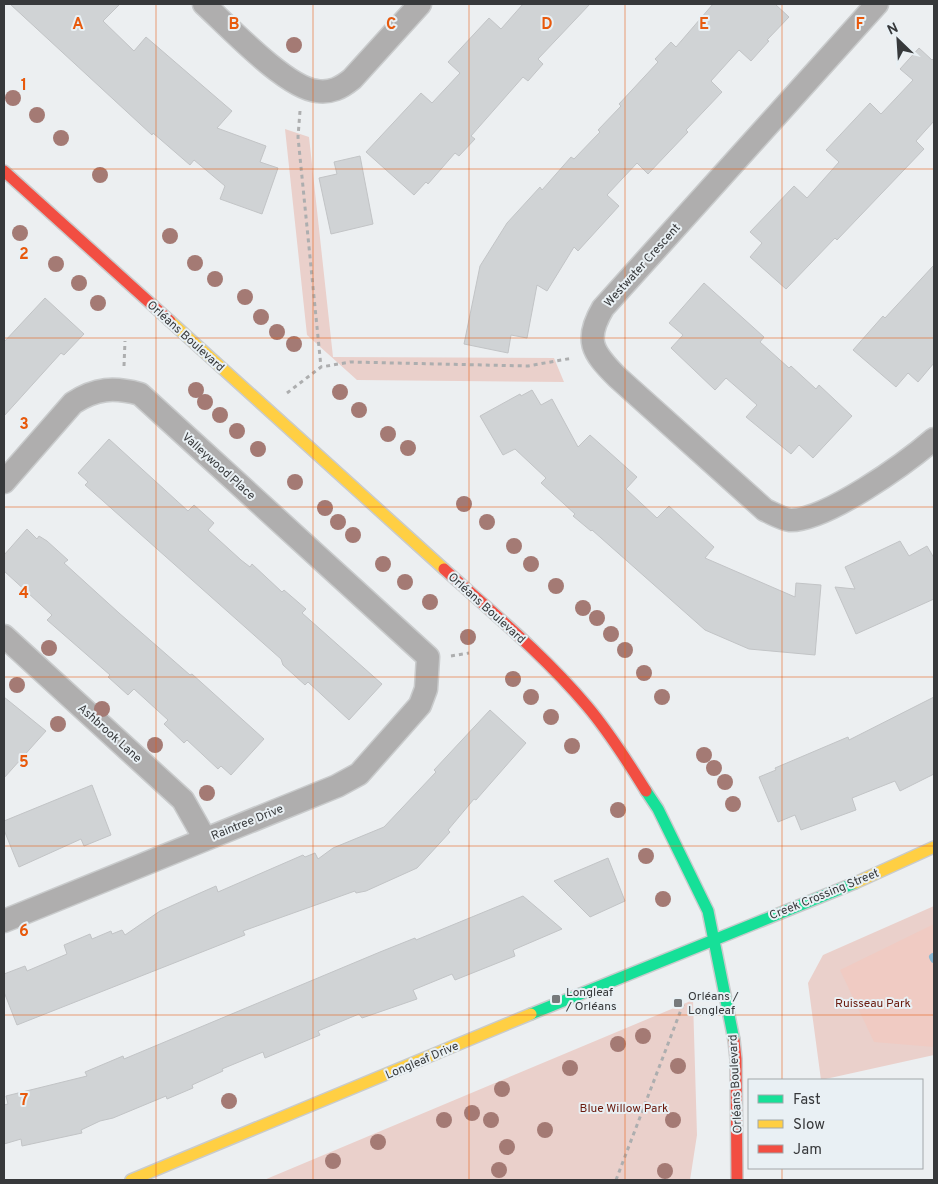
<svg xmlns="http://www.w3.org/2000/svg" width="938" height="1184" viewBox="0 0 938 1184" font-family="Overpass,sans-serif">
<rect width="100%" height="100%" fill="#eceff1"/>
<path fill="#ead0cb" d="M285 129 309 137 333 357 554 358 564 382 357 380 307 335Z
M934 906V1055L821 1080 808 983 823 955Z
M693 1000 697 1135 690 1180H264Z"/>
<path fill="#f0cbc3" d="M934 924V1047L874 1042 840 970Z"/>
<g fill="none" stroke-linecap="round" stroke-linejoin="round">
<path stroke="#8cbad4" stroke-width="8" d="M933 957 934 959"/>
</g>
<path fill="#d0d3d5" stroke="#c2c4c6" d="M10 4H120L103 21 134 51 146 37 232 111 217 128 266 146 260 162 278 168 262 214 220 199 225 186 194 160 190 165 153 133 152 135Z
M523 4H590L538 59 543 64 528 81 523 77 471 136 475 139 459 156 455 153 428 184 426 182 414 195 366 152 421 93 432 103 460 73 448 62 489 18 501 29Z
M713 4H775L789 17 767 40 769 41 751 61 739 50 711 81 722 92 686 130 688 132 648 174 637 163 607 195 619 206 578 251 574 247 547 291 537 285 527 338 511 335 508 353 464 344 480 266 507 223 540 187 542 190 571 157 574 159 600 132 598 130 621 106 619 104 658 62 655 59 671 42 676 47Z
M919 48 932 60 934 58V121L916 141 924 149 837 240 835 238 786 289 750 257 762 243 750 232 794 186 807 198 839 162 826 150 870 103 881 114 913 80 900 69Z
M360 156 373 224 331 234 319 178 337 174 334 162Z
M934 265V363L918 382 908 373 896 387 853 350 883 316 885 318Z
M704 283 764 337 760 342 789 368 791 366 816 389 819 385 852 416 813 458 799 445 791 454 746 417 757 405 726 378 715 390 671 348 683 335 669 323Z
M45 298 84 334 64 355 61 353 4 416V342Z
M532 390 541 405 552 399 578 447 590 435 637 477 626 489 657 518 669 506 714 547 705 558 795 597 796 583 821 585 815 655 749 649 705 630 592 530 591 531 573 516 575 514 541 483 546 478 515 449 503 455 480 416 520 394 521 396Z
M109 439 188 511 194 505 214 523 208 530 241 560 250 567 252 564 282 592 284 590 306 609 302 613 382 684 349 720 308 682 305 685 283 665 281 659 85 485 88 482 78 473Z
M27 529 37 539 39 536 47 541 68 560 64 563 119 613 190 675 192 674 264 739 231 775 221 766 218 769 187 740 184 743 164 724 168 720 134 689 128 695 108 677 110 675 47 620 52 615 4 571V555Z
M900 541 909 556 927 546 934 558V599L856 634 835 587 855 589 845 567Z
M4 697 46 731 4 778Z
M934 697V774L900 791 895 781 852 798 856 810 801 830 795 815 778 822 759 777 776 770 775 768 848 737 849 740Z
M490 710 526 743 476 800 474 799 448 830 450 832 417 868 366 891 356 893 355 891 243 931 245 935 17 1025 4 992V974L25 966 27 971 67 954 64 945 90 934 92 939 111 931 112 934 122 930 125 935 160 911 191 897 216 886 218 892 303 855 305 857 315 853 318 859 333 848 384 827 436 772 434 770Z
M92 785 111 835 84 846 81 839 19 867 4 830V821Z
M608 858 625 901 590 917 554 881Z
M523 896 562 929 513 950 515 956 455 980 452 974 413 990 417 999 362 1018 359 1014 318 1031 320 1035 265 1058 263 1052 222 1069 223 1071 192 1085 193 1088 167 1099 166 1096 113 1118 100 1121 81 1130 82 1133 22 1146 21 1139 4 1144V1105L8 1104 6 1096 87 1076 85 1072 123 1056 124 1059 380 952 415 938 416 940Z"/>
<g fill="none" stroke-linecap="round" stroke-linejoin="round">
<g stroke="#c9cbcc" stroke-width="25">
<path id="street" d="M204 4C228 26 286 88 317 91 331 93 341 88 352 79L420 4
M877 4 603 308C584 340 592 352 617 377L765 510C772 513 782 519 790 520 826 521 906 463 934 439
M4 482 73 403C96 388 114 387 140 394L428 657 426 689 420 705 359 774 337 786 4 921
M4 636 183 800 205 839"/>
</g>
<g stroke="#c9cbcc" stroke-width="14">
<path id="fast" d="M646 791 658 809 708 911 734 1040
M531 1014 855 883"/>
</g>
<g stroke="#c9cbcc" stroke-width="14">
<path id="slow" d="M170 321 444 569
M855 883 934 847
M131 1180 531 1014"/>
</g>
<g stroke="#c9cbcc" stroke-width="14">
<path id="jam" d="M4 171 170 321
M444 569C493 613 545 656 587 706 609 732 628 762 646 791
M734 1040 736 1059 737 1180"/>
</g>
<path stroke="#adaeaf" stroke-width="3" stroke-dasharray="4 4" stroke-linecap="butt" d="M300 111 298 137 321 367
M124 366 125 341
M287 393 321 367 350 362 528 366 573 358
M451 656 469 653
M616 1180 684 1002"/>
<use href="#street" stroke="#afaeae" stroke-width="22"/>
<use href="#fast" stroke="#16e098" stroke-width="11"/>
<use href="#slow" stroke="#ffcf43" stroke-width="11"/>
<use href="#jam" stroke="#f24e42" stroke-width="11"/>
</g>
<g fill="#a47a74">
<circle cx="294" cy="45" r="8"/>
<circle cx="13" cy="98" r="8"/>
<circle cx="37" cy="115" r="8"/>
<circle cx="61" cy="138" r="8"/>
<circle cx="100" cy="175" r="8"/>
<circle cx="20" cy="233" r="8"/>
<circle cx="170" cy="236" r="8"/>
<circle cx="195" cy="263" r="8"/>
<circle cx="56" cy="264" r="8"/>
<circle cx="215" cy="279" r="8"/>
<circle cx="79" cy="283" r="8"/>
<circle cx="245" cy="297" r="8"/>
<circle cx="98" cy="303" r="8"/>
<circle cx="261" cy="317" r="8"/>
<circle cx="277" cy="332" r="8"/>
<circle cx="294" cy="344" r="8"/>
<circle cx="196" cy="390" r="8"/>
<circle cx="340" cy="392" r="8"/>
<circle cx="205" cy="402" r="8"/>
<circle cx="359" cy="410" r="8"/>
<circle cx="220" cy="415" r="8"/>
<circle cx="237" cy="431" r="8"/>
<circle cx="388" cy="434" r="8"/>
<circle cx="408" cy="448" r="8"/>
<circle cx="258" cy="449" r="8"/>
<circle cx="295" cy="482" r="8"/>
<circle cx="464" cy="504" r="8"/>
<circle cx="325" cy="508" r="8"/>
<circle cx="338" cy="522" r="8"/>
<circle cx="487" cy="522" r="8"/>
<circle cx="353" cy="535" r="8"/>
<circle cx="514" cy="546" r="8"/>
<circle cx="383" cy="564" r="8"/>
<circle cx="531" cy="564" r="8"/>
<circle cx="405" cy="582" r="8"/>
<circle cx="556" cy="586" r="8"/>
<circle cx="430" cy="602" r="8"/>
<circle cx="583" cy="608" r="8"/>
<circle cx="597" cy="618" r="8"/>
<circle cx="611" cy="634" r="8"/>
<circle cx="468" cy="637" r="8"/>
<circle cx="49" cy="648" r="8"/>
<circle cx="625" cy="650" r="8"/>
<circle cx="644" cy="673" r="8"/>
<circle cx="513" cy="679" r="8"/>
<circle cx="17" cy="685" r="8"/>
<circle cx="531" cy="697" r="8"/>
<circle cx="662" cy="697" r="8"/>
<circle cx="102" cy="709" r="8"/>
<circle cx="551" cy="717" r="8"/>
<circle cx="58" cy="724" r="8"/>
<circle cx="155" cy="745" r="8"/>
<circle cx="572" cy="746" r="8"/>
<circle cx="704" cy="755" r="8"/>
<circle cx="714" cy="768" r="8"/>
<circle cx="725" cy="782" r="8"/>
<circle cx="207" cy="793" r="8"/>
<circle cx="733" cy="804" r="8"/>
<circle cx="618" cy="810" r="8"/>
<circle cx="646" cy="856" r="8"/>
<circle cx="663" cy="899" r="8"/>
<circle cx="643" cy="1036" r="8"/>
<circle cx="618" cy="1044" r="8"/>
<circle cx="678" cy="1066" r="8"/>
<circle cx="570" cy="1068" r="8"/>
<circle cx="502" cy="1089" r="8"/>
<circle cx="229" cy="1101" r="8"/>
<circle cx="472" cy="1113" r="8"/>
<circle cx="444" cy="1120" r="8"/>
<circle cx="491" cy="1120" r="8"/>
<circle cx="673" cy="1120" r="8"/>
<circle cx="545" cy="1130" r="8"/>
<circle cx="378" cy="1142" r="8"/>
<circle cx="507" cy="1147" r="8"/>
<circle cx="333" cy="1161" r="8"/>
<circle cx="499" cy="1170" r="8"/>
<circle cx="665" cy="1171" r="8"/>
</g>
<path fill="none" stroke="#e8590c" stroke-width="1" stroke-opacity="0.55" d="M156 4V1180M313 4V1180M469 4V1180M625 4V1180M782 4V1080M4 169H934M4 338H934M4 507H934M4 677H934M4 846H934M4 1015H934M782 1168V1180"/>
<g fill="#76797b" stroke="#e9f0f4" stroke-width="2">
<rect x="551" y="994" width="10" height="10" rx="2.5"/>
<rect x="673" y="998" width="10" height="10" rx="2.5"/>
</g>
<g text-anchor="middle" stroke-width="4" stroke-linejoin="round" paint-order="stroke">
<g font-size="12" fill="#37393b" stroke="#e9f0f4">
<text transform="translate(642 265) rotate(-48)" y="4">Westwater Crescent</text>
<text transform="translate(186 336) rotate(42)" y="4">Orléans Boulevard</text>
<text transform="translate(219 466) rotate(42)" y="4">Valleywood Place</text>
<text transform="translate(487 608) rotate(42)" y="4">Orléans Boulevard</text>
<text transform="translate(110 733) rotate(42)" y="4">Ashbrook Lane</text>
<text transform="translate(247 822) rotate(-22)" y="4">Raintree Drive</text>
<text transform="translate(824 894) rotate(-22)" y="4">Creek Crossing Street</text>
<text transform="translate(422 1060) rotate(-23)" y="4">Longleaf Drive</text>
<text transform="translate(735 1084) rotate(-93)" y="4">Orléans Boulevard</text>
</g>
<g font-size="12" fill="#37393b" stroke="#e9f0f4" text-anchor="start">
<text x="566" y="996">Longleaf<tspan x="566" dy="14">/ Orléans</tspan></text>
<text x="688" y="1000">Orléans /<tspan x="688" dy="14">Longleaf</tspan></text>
</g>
<g font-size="12" fill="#6a1a0d" stroke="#e9f0f4">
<text x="873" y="1007">Ruisseau Park</text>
<text x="624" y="1112">Blue Willow Park</text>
</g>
</g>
<g font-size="16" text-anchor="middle" font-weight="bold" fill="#e8590c" stroke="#e9f0f4" stroke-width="4" stroke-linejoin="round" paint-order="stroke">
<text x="78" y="29">A</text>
<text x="234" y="29">B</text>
<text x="391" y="29">C</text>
<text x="547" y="29">D</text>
<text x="704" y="29">E</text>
<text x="860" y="29">F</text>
<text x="24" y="90">1</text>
<text x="24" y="259">2</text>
<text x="24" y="429">3</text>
<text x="24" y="598">4</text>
<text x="24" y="767">5</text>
<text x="24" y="936">6</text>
<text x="24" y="1105">7</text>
</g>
<rect width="938" height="1184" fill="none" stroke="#37393b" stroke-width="10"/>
<rect x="748" y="1079" width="175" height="90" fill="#e9f0f4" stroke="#a2a7aa"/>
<rect x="758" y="1095" width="25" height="8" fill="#16e098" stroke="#a2a7aa"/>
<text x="793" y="1104" font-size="15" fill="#37393b">Fast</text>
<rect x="758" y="1120" width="25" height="8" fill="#ffcf43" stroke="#a2a7aa"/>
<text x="793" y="1129" font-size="15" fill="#37393b">Slow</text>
<rect x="758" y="1145" width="25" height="8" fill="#f24e42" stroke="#a2a7aa"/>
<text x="793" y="1154" font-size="15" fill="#37393b">Jam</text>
<g transform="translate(898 40) rotate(335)" stroke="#e9f0f4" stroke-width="4" paint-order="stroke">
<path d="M0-4L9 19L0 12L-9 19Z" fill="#37393b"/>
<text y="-8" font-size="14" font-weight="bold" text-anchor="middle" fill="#37393b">N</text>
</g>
</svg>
